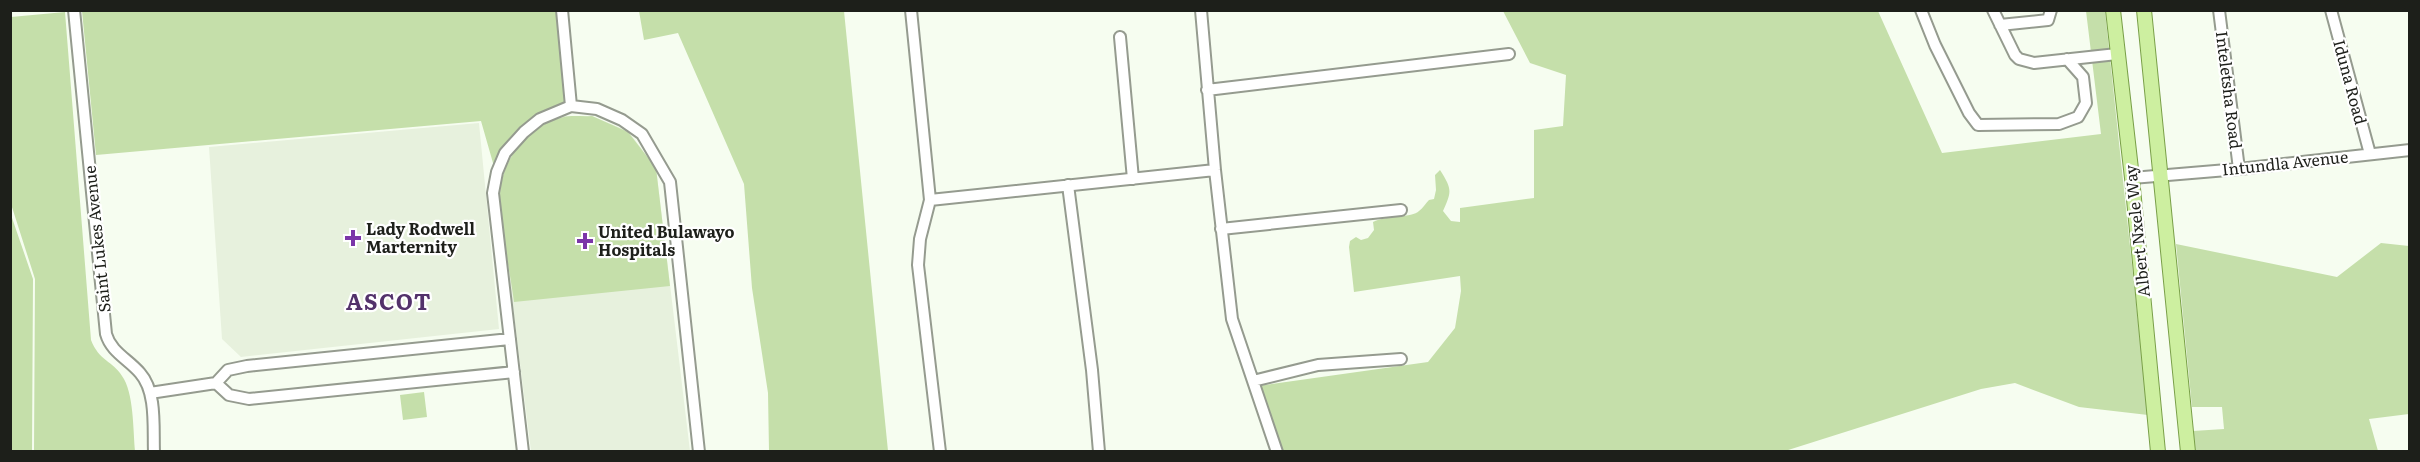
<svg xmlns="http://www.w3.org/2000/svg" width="2420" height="462" viewBox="0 0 2420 462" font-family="Literata,serif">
<rect width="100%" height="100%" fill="#f6fdf0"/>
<path fill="#e7f1dd" d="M564 116H592L628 131 656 168 690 451H531L499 196 504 168 518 144 539 126Z
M479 123 499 329 241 357 222 339 209 147Z"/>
<path fill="#c5dfaa" d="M82 11H558L566 106 539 117 495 170 481 121 96 155Z
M639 11H844L888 451H769L768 393 752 288 744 184 678 33 644 40Z
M1503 11H1878L1942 153 2101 134 2086 11H2105L2148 415 2079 407 2015 383 1981 389 1785 451 1281 452 1258 386 1428 362 1455 328 1461 291 1460 276 1354 292 1349 247 1350 241 1356 237 1361 240 1368 238 1374 230 1373 222C1387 215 1412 218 1419 211 1423 208 1426 203 1429 200L1434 199 1436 190 1435 175 1440 170C1452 189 1452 191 1443 211L1451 221 1460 222V208L1534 198V130L1563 126 1566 75 1530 63Z
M65 12 91 340C99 361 113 361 122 376 134 392 133 431 135 451H34L35 279 11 204V17Z
M592 116 628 132 656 168 670 286 514 302C510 270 500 229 500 197 500 160 529 125 564 117 573 115 583 117 592 116Z
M10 212 33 279 32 451H11Z
M2381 243 2409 246V414L2369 419 2378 451H2195L2193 431 2224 429 2222 407H2192L2176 244 2337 277Z
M424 392 427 417 403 420 400 395Z"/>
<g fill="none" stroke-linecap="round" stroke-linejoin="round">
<g stroke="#959b8f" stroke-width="14">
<path id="minor" d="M74 10 106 334C111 352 128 359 140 373 157 392 153 428 154 452
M562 10 571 106
M911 10 930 200 920 239 918 265 940 452
M1201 10 1215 170 1232 319 1277 452
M1921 10 1935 45 1969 113 1978 125 2059 124 2078 117 2086 103 2083 77 2067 59
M1993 10 2015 55 2019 59 2034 63 2117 54
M2219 10 2239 169
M2331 10 2370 154
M2000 25 2048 20 2051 10
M1120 37 1133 179
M1207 90 1509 54
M2132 178 2239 169 2410 150
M1068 185 1092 370 1099 452
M930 200 1215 170
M1221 229 1401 210
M1253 381 1318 365 1401 359
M216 383 229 395 249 399 514 372
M150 393 216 383 228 370 247 366 510 339
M523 452 493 193 497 172 505 153 524 132 540 119 571 106 597 109 622 120 642 134 670 182 699 452"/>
</g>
<g stroke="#799f48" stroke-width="16">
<path id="major" d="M2113 10 2132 178 2158 452
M2144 10 2188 452"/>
</g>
<use href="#minor" stroke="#fff" stroke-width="10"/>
<use href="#major" stroke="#cdefa0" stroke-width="14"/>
</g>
<g fill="#7b35a8" stroke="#fff" stroke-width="2">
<path d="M350 229h6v6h6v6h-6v6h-6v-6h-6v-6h6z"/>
<path d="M582 232h6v6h6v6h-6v6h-6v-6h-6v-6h6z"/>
</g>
<g text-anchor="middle" stroke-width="4.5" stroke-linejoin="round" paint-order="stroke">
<g font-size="16" fill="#1d1f1a" stroke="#fff">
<text transform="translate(2350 82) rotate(75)" y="6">Iduna Road</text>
<text transform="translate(2229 90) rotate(83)" y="6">Inteletsha Road</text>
<text transform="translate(2285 163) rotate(-6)" y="6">Intundla Avenue</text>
<text transform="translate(2137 231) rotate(-96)" y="6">Albert Nxele Way</text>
<text transform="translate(97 239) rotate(-96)" y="6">Saint Lukes Avenue</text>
</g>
<g font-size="16" font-weight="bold" fill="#1d1f1a" stroke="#fff" text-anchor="start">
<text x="366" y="235">Lady Rodwell<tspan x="366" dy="18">Marternity</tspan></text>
<text x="598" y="238">United Bulawayo<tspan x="598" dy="18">Hospitals</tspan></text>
</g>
<g font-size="22" font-weight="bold" letter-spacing="1.5" fill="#53326b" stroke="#fff">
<text x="389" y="310">ASCOT</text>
</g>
</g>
<rect width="2420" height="462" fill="none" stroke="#1d1f1a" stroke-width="24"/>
</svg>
